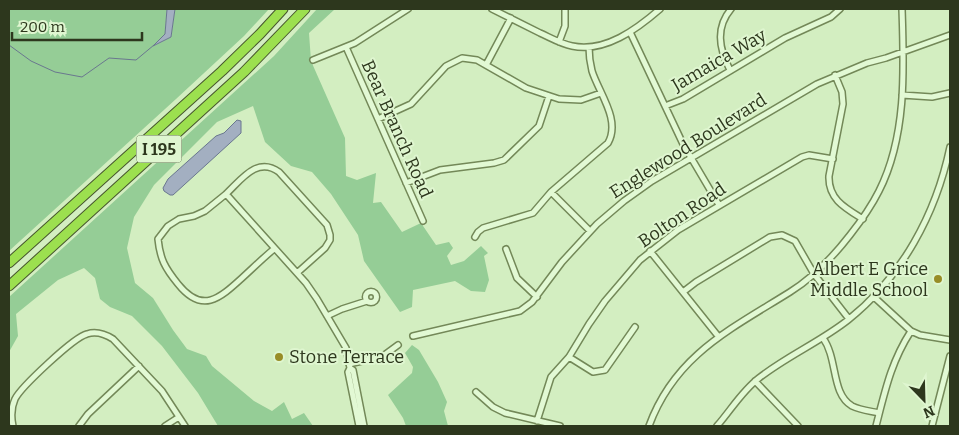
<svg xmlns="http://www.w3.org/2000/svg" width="959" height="435" viewBox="0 0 959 435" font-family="Bitter,serif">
<rect width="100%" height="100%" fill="#d3eec1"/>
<path fill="#95cd96" d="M9 9H167L165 34 155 45 171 37 175 9H269L244 36 176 99 9 251Z
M317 9H335L309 33 311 61 345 138 346 176 357 180 376 173 373 203 381 202 402 232 421 223 436 245 449 242 453 248 447 256 451 265 464 261 481 246 488 253 484 256 489 280 485 292 471 291 455 281 413 290 412 307 400 312 364 261 358 235 331 194 312 172 291 166 265 142 253 106 217 122 154 185 134 217 127 248 135 283 153 298 173 330 187 349 206 356 212 366 254 401 272 411 284 402 292 419 304 413 313 426H218L198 393 162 346 132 316 110 307 100 299 95 278 84 268 58 280 16 314 18 336 9 352V297L274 56Z
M412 345 419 350 438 382 447 402 444 411 448 426H406L403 418 388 395 412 373 413 367 405 353Z"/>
<path fill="#a3afc1" stroke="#6a778f" d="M167 9H175L171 37 153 46 165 34Z
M237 120 241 121V133L173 195H170L164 191 163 188 168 179 216 136 224 133Z"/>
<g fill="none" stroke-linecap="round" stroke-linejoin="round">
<path stroke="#6a778f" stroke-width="1" d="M9 45 31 61 55 72 82 77 109 58 136 60 154 45"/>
<g stroke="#738858" stroke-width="8">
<path id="street" d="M492 9C508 17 524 25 540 33 551 38 561 44 572 46 605 53 637 29 660 9
M630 32 683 144 719 205
M559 42 565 26V9
M346 47 423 221
M313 60 355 43 408 9
M486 65 511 18
M730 70C719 49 715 28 731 9
M835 75 842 92 843 104 829 176C828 199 845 208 863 219
M902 95 932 97 950 93
M665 106 683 99 785 38 831 17 840 9
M378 119 411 104 446 66 462 58 477 60 526 88 559 99 581 100 601 93
M406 183 440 170 494 163 504 160 539 126 549 96
M551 192 590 231
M226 194 205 211 194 216 179 219 168 226 158 239C160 259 165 268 178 284 202 314 219 299 242 278 253 268 263 258 274 249
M475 237 478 232 483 228 533 213 551 192 608 143C621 120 599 93 592 71 590 63 589 55 589 47
M506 249 517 278 537 297
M650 251 718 336
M297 273 325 248 330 240V235L327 225 279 172C257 156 241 180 226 194L306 283 317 299 346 348 350 368 348 372 359 426
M365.5 297a5.5 5.5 0 1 1 11 0a5.5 5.5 0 1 1-11 0Z
M683 292 696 282 770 237 782 235 795 241 814 274 849 319
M874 297 911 331 920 335 950 340
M327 316 342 309 367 301
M413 336 520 311 532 302 562 262 597 224 624 201 652 181 817 84 867 63 886 58 950 35
M823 338C838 359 831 394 852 406 860 410 870 411 879 413
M569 357 593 372 605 370 635 327
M349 364 383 356 398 345
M350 368 353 370 364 426
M755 381 798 426
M476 392 493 407 505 413 560 426
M537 421 551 377 569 357 589 324 605 301 640 260 678 230 802 157 809 155 833 159
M13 426C11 417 11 408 15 399 21 387 74 337 87 334 96 331 105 334 113 339L162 391 185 426
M79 426 88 414 139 366
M165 426 179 417
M649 426C675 355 731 329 790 292 814 277 833 257 850 235 861 221 871 207 879 191 907 136 904 68 902 9
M717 426C731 410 742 391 759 378 787 356 820 342 848 320 902 277 936 214 950 147
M876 426C885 391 891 362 911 331
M932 426 950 356"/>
</g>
<g stroke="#46552d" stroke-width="11">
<path id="highway" d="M9 263 222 71 260 34 283 9
M9 286 244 72 305 9"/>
</g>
<use href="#street" stroke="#e2f9d4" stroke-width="5"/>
<use href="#highway" stroke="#9ce04f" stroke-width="9"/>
</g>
<g fill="#988d27" stroke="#dff6d0" stroke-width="2">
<circle cx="938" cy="279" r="5"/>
<circle cx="279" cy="357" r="5"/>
</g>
<g text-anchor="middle" stroke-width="4" stroke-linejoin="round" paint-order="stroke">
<rect fill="#dff6d0" stroke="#627053" stroke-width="1" x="136.5" y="135.5" width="45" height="27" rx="4"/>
<g font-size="16" font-weight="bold" fill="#2d371d">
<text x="159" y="155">I 195</text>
</g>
<g font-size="18" fill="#2d371d" stroke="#dff6d0">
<text transform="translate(719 60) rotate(-30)" y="6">Jamaica Way</text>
<text transform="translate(397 129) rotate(66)" y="6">Bear Branch Road</text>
<text transform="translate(688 146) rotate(-32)" y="6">Englewood Boulevard</text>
<text transform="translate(682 215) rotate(-34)" y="6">Bolton Road</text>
</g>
<g font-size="18" fill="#2d371d" stroke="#dff6d0" text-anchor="end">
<text x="928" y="275">Albert E Grice<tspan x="928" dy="21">Middle School</tspan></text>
<text x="289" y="363" text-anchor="start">Stone Terrace</text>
</g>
</g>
<rect width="959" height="435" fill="none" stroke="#2d371d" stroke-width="20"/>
<g transform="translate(924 400) rotate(157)" stroke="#dff6d0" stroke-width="4" paint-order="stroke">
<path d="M0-4L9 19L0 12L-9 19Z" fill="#2d371d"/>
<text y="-8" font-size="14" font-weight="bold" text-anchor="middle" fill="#2d371d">N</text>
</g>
<path d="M12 32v8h130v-8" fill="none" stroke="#2d371d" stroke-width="2.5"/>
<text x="20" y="32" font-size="15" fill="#2d371d" stroke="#dff6d0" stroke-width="4" paint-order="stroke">200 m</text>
</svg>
